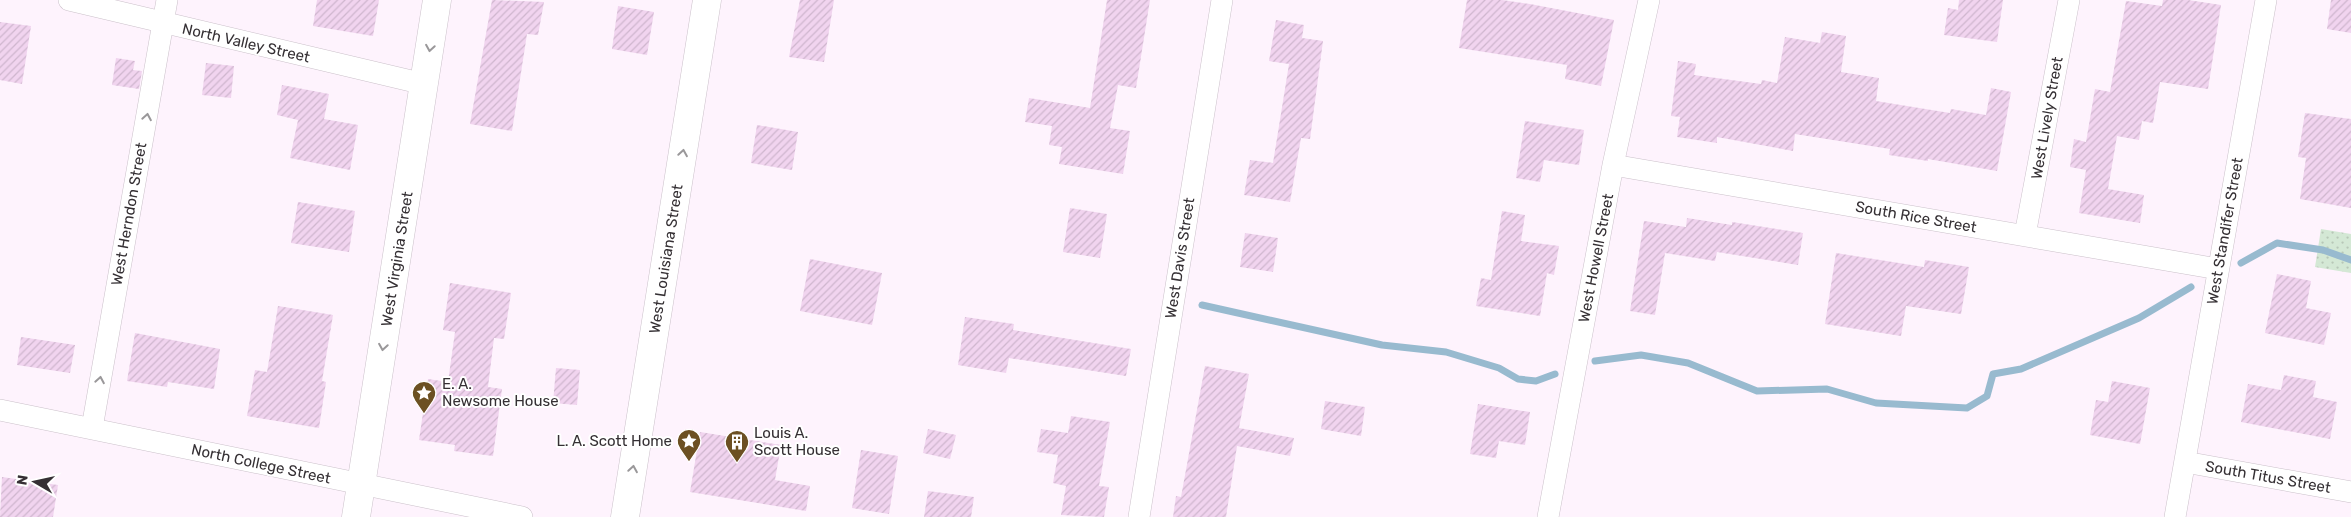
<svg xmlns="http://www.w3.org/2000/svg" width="2351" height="517" viewBox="0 0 2351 517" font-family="Rubik,sans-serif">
<defs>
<pattern id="park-dots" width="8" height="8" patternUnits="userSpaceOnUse" patternTransform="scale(1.25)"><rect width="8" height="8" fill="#d4e8d5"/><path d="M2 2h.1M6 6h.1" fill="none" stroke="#b7c7b7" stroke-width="1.8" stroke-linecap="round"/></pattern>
<pattern id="building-hatch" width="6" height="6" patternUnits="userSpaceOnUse" patternTransform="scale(1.25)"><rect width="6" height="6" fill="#f1d4ef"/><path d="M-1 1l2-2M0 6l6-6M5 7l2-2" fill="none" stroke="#cfb6ce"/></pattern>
</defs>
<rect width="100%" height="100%" fill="#fef3fd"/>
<path fill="url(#park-dots)" d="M2321 229 2351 234V273L2315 267Z"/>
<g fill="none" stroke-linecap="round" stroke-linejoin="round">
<path stroke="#98bacf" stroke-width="7" d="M2241 263 2277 243 2323 250 2351 260
M1202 305 1382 345 1446 352 1499 368 1518 379 1536 381 1555 374
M1595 361 1641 355 1688 363 1757 391 1827 389 1876 403 1967 408 1987 396 1993 374 2021 369 2139 318 2191 287"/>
</g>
<path fill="url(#building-hatch)" d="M317 0H379L373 36 313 26Z
M492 0 544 2 538 35 527 34 512 131 470 124Z
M800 0H834L824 62 789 57Z
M1107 0H1150L1136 88 1118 85 1110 128 1130 131 1123 174 1059 164 1062 147 1049 145 1052 126 1025 122 1029 98 1090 108Z
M1467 0H1502L1530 4 1614 20 1601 86 1565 79 1567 65 1459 48Z
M1959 0H2003L1997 42 1944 35 1948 8 1958 10Z
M2163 0H2188L2221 5 2208 89 2160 82 2153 123 2142 121 2139 140 2117 136 2108 189 2144 195 2140 223 2079 213 2086 170 2070 167 2074 139 2086 142 2095 89 2110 92 2126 1 2162 6Z
M2331 0H2351V33L2327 29Z
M618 6 654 12 647 55 612 49Z
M1276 20 1304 25 1302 38 1323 41 1310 139 1301 138 1290 202 1244 195 1250 160 1273 163 1289 64 1269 61Z
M0 22 31 26 22 84 0 80Z
M1822 32 1846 36 1841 72 1879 78 1876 101 1950 113 1951 109 1986 115 1991 88 2011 92 1997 171 1928 159V161L1889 155 1890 149 1795 134 1793 151 1717 137V143L1677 137 1680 117 1671 116 1678 61 1696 64 1694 75 1761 84 1762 80 1777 83 1785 37 1820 43Z
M116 58 135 61 133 70 142 71 139 89 112 85Z
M206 63 234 66 231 98 202 95Z
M282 85 329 94 324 119 358 125 350 170 290 158 298 120 277 115Z
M2305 113 2351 119V208L2300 199 2306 158 2298 157Z
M1525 121 1584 130 1579 165 1544 160 1540 182 1516 178Z
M757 125 798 132 792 170 751 163Z
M298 202 355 211 349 252 291 243Z
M1070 208 1107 214 1100 258 1063 252Z
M1502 211 1525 215 1521 241 1559 246 1554 275 1547 273 1540 316 1476 306 1481 278 1491 280Z
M1687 218 1732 225V222L1803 233 1798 265 1717 252 1715 261 1665 253 1655 315 1630 311 1644 221 1686 227Z
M1245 233 1278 238 1273 272 1240 267Z
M1836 253 1924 267 1925 260 1969 267 1961 314 1906 306 1901 336 1825 324Z
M810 259 882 273 872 325 800 311Z
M2277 274 2311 281 2306 308 2331 313 2324 345 2265 333Z
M450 283 511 293 504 339 494 338 488 387 502 389 493 456 454 451 455 445 419 440 428 379 448 382 455 332 443 330Z
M278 306 333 315 322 381 326 382 319 428 247 416 255 370 267 372Z
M965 317 1014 324 1013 330 1131 349 1126 376 1009 358 1006 373 958 365Z
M135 333 220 349 214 389 168 382 167 387 127 381Z
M21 337 75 345 70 373 17 365Z
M1205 366 1249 374 1239 428 1294 438 1290 456 1237 446 1226 517H1173L1176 496 1181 497Z
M556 368 580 370 577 405 553 403Z
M2284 375 2316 381 2313 397 2337 402 2330 439 2241 422 2248 384 2281 390Z
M2112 381 2150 388 2140 444 2090 435 2096 400 2108 402Z
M1325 401 1365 407 1361 436 1321 429Z
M1478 404 1530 412 1525 445 1499 441 1496 458 1470 454Z
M1071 416 1110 422 1099 486 1109 487 1104 517 1061 515 1066 486 1053 483 1058 455 1037 452 1041 429 1068 433Z
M928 429 956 435 950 459 923 453Z
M700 432 781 445 775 480 810 486 806 511 690 492Z
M861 450 898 456 889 514 852 508Z
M2 477 58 485 53 517H0Z
M928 491 974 497 971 517H924Z"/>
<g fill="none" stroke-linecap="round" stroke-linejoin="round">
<g stroke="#cbc1ca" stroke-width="22">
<path id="street" d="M69 0 424 84
M1613 165 2218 269
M2025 235 2069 0
M0 410 522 517
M92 428 167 0
M2185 462 2351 492
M1139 517 1222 0
M1548 517 1613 165 1649 0
M2175 517 2266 0"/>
</g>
<g stroke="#cbc1ca" stroke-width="29">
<path id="secondary" d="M356 517 437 0
M625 517 707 0"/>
</g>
<use href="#street" stroke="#fff" stroke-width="21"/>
<use href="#secondary" stroke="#fff" stroke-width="28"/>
</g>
<defs><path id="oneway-chevron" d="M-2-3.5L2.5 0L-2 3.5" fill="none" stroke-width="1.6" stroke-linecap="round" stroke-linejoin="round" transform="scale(1.25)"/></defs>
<g stroke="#9a989a">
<use href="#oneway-chevron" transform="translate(430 48) rotate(99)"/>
<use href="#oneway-chevron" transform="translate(147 117) rotate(-80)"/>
<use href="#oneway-chevron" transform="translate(683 153) rotate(-81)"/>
<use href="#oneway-chevron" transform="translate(383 347) rotate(99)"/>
<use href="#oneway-chevron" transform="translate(100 380) rotate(-80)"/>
<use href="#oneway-chevron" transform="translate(633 469) rotate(-81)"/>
</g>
<defs>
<g id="sight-pin" transform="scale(1.25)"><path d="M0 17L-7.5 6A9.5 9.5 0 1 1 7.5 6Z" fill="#6c5022" stroke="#fff"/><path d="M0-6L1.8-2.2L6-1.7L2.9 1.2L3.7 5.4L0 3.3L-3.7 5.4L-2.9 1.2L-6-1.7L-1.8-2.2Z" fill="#fff"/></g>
<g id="building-pin" transform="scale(1.25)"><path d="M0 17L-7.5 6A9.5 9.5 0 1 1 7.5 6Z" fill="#6c5022" stroke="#fff"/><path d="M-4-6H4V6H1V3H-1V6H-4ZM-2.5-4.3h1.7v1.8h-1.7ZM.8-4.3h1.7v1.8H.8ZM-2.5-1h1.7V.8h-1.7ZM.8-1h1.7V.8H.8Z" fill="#fff"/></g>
</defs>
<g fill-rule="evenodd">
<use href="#sight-pin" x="424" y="393"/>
<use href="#sight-pin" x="689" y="441"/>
<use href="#building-pin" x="737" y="442"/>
</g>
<g text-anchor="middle" stroke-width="4" stroke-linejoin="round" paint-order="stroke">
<g font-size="15" fill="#353034" stroke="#fff">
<text transform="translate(246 43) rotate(13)" y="5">North Valley Street</text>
<text transform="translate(2047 118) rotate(-80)" y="5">West Lively Street</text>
<text transform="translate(129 214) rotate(-80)" y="5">West Herndon Street</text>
<text transform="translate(1916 217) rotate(10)" y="5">South Rice Street</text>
<text transform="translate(2225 231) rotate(-80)" y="5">West Standifer Street</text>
<text transform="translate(1180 258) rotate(-81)" y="5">West Davis Street</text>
<text transform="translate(1596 258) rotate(-79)" y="5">West Howell Street</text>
<text transform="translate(397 259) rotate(-81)" y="5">West Virginia Street</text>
<text transform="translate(666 259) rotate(-81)" y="5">West Louisiana Street</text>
<text transform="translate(261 464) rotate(12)" y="5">North College Street</text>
<text transform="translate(2268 477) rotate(10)" y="5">South Titus Street</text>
</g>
<g font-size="15" fill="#353034" stroke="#fff" text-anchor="start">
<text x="442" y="389">E. A.<tspan x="442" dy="17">Newsome House</tspan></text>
<text x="754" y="438">Louis A.<tspan x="754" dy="17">Scott House</tspan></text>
<text x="672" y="446" text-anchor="end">L. A. Scott Home</text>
</g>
</g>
<g transform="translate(35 482) rotate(279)" stroke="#ffffff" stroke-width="4" paint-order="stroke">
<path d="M0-4L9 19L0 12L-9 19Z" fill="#353034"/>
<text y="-8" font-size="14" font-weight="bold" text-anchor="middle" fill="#353034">N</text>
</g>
</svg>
